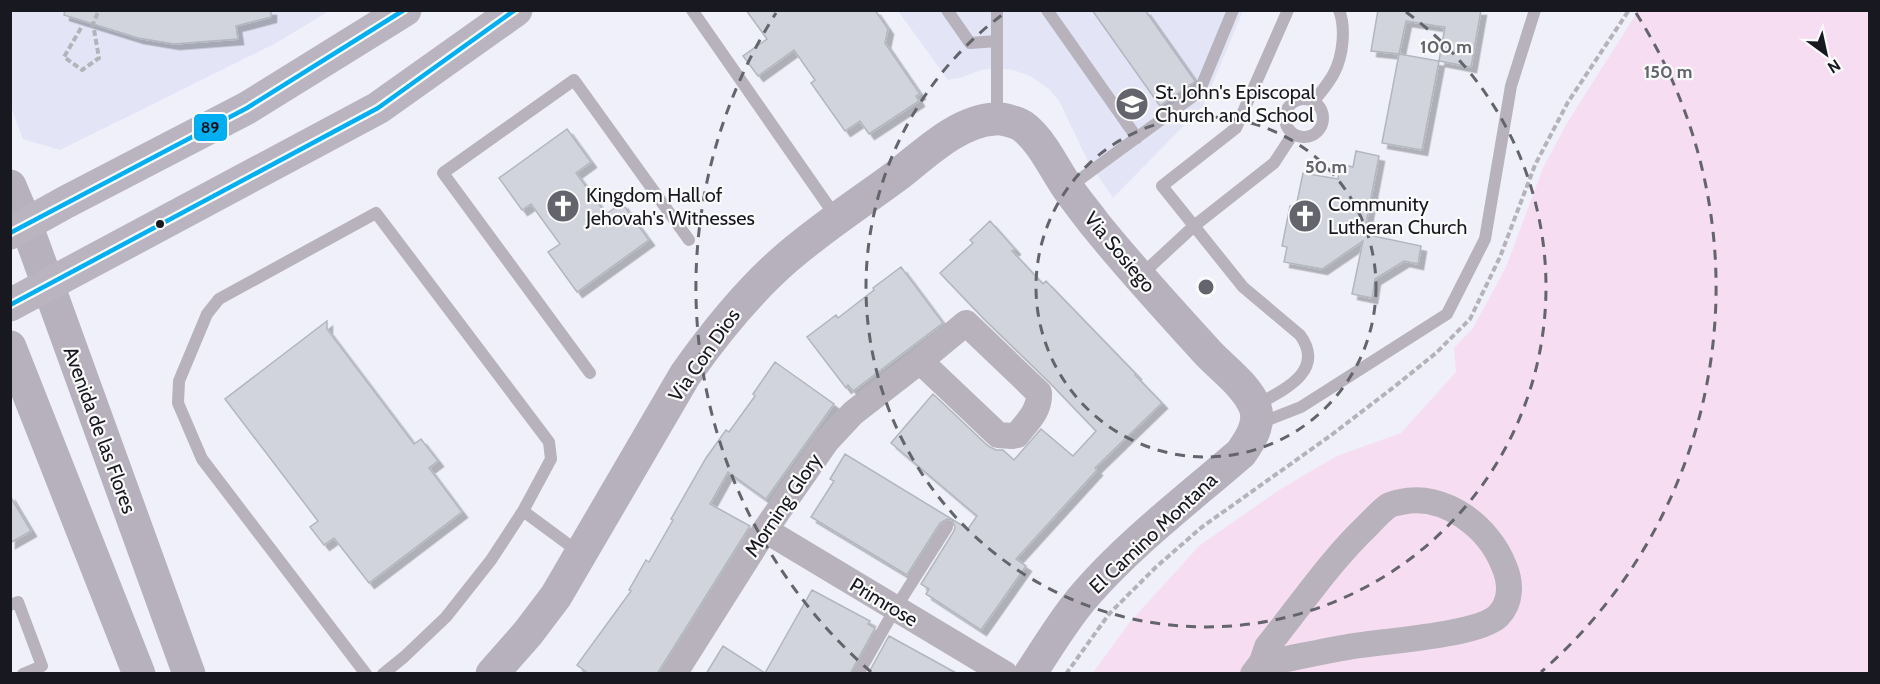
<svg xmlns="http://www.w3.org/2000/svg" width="1880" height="684" viewBox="0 0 1880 684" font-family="Cabin,sans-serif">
<defs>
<filter id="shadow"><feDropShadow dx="5.5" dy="5.5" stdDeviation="0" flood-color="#0004"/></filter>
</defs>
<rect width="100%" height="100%" fill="#eff0fa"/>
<path fill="#e3e5f7" d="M10 11H329L278 42 60 150 23 139 11 107Z
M898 11H1243L1203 106 1113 198 1088 161 1059 101 1049 89 1030 76 1013 70 996 68 981 70 963 77 948 80Z"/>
<path fill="#f7ddf1" d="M1638 11H1869V673L1092 674 1130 622 1199 546 1279 490 1337 456 1401 433 1456 372 1454 348 1473 328 1506 267 1543 168 1567 123Z"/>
<path fill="#d1d4dc" stroke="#b2b6be" stroke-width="1.5" filter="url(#shadow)" d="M65 10H271V17L236 26 238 39 174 44 138 38 64 15Z
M746 10H875L888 29 885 43 920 94 916 96 919 101 869 134 860 121 845 131 811 83 815 80 794 50 758 76 743 56 767 39Z
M1092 10H1145L1195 81 1194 82 1160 106Z
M1378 10H1481L1471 67 1439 61 1445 27 1406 21 1399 54 1371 51Z
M1399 54 1439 61 1422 150 1382 143Z
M567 129 591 162 576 173 606 214 622 203 649 240 577 292 548 252 560 244 531 204 522 210 499 178Z
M1356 151 1379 156 1364 234 1421 246 1418 264 1404 261 1375 279 1372 298 1352 294 1363 241 1322 269 1284 262 1287 247 1282 246 1290 206 1296 207 1303 173 1338 179 1340 164 1353 167Z
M990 221 1015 249 1012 251 1043 284 1046 281 1136 374 1135 375 1162 403 1095 468 1097 470 1016 559 1026 566 981 630 926 594 929 589 921 584 954 531 955 527 952 520 947 519 940 523 907 575 811 517 834 481 830 479 845 454 968 529 977 516 891 443 933 394 988 446 996 450H1003L1014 460 1041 429 1073 456 1096 431 1049 382 983 318 940 273 973 243 970 240Z
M901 267 943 323 853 391 848 385 846 388 807 337 836 315 838 318 874 290 873 288Z
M327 321V329L414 444 421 439 438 461 429 468 462 512 369 583 334 538 324 545 310 527 318 521 225 399Z
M775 362 834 404 766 499 728 472 710 504 750 526 657 674H589L577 665 631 591 629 590 646 560 649 562 673 520 671 519 706 458 726 430 729 432 755 396 753 394Z
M10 496 31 531 10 543Z
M812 590 870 621 868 624 875 628 850 674H706L723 646 765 673Z
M889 636 958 674H868Z"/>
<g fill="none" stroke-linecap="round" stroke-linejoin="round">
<path stroke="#b4b3ba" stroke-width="4" stroke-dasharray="6 3" stroke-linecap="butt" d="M81 28 64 57 82 70 99 58 93 24 99 10
M1066 674 1109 614 1156 567 1202 527 1330 436 1394 387 1436 353 1470 319 1500 257 1535 165 1568 102 1629 10"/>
<path stroke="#b7b2bb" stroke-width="12" d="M692 10 836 217
M947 10 970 43 997 41
M1047 10 1137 138
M1285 118a19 19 0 1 1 38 0a19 19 0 1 1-38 0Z
M1314 101C1321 92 1329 83 1334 73 1343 56 1346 28 1339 10
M997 117V10
M1068 188 1199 92 1233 10
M1140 276 1194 226 1274 163 1293 134
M590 373 443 173 574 80 689 240
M1255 406C1281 391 1327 372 1300 335L1243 287 1162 186 1236 128 1288 10
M1260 423 1301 407 1447 314 1485 239 1511 86 1535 10
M523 511 580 553
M10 605 18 602 42 666 23 674
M366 674 202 459 178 403 179 381 207 314 219 299 376 213 549 442 551 459 523 511 491 560 446 617 404 657 383 674
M858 674 895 609 947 527"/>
<path stroke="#b7b2bb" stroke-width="26" d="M765 530 1005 674
M674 674 765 530 826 442 853 413 920 361 966 323 1039 393C1040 411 1027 422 1017 435L1012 436 998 435 920 361
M1253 674 1262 662 1267 647C1300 606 1330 561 1368 525 1374 519 1381 511 1388 506 1391 504 1396 503 1401 502 1444 492 1489 527 1504 566 1511 582 1512 602 1498 616 1477 636 1380 641 1348 647 1323 651 1298 657 1272 662H1262"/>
<path stroke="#b6b1bc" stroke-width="33" d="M10 186 26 224 189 674
M10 347 139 674
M492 674 528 633 556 596 685 375C714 334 745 295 782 262 818 230 857 205 895 177 924 155 957 121 995 119 1002 118 1020 123 1025 128 1043 143 1054 168 1067 187 1075 199 1085 211 1094 223 1130 268 1169 310 1208 353 1223 369 1247 386 1255 407 1261 424 1250 440 1241 453 1188 499 1131 542 1085 595 1064 619 1048 647 1030 674"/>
<path stroke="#b9b4bf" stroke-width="33" d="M10 233 66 202 247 108 405 10
M10 305 378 108 516 10"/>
<g stroke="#fbfbfb" stroke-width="9">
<path id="bus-1" d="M10 233 247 108 404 10
M10 305 378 108 515 10"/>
</g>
<use href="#bus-1" stroke="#00aff2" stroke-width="4.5"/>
</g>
<g fill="none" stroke="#63646c" stroke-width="3" stroke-dasharray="10 8">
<circle cx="1206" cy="287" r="170"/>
<path d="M1406 12A340 340 0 1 1 1006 12"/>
<path d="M871 672A510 510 0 0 1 776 13M1636 13A510 510 0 0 1 1541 672"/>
</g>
<defs>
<g id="school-disc" transform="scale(1.725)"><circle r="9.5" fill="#63646c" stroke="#fbfbfb"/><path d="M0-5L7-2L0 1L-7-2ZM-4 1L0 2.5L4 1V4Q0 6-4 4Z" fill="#fff"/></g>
<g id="church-disc" transform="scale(1.725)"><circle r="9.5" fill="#63646c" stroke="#fbfbfb"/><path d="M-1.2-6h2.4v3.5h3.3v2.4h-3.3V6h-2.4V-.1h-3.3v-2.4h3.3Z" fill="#fff"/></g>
</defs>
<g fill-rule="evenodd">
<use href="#school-disc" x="1132" y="104"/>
<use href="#church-disc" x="563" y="206"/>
<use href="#church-disc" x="1305" y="216"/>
</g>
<circle fill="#171820" stroke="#fbfbfb" stroke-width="2" cx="160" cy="224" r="5"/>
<g text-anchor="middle" stroke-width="4.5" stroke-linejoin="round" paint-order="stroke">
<g font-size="20" fill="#171820" stroke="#fbfbfb" text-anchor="start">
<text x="1155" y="99">St. John's Episcopal<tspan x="1155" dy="23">Church and School</tspan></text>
<text x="586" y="202">Kingdom Hall of<tspan x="586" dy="23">Jehovah's Witnesses</tspan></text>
<text x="1328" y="211">Community<tspan x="1328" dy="23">Lutheran Church</tspan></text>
</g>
<g font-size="20" fill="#171820" stroke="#fbfbfb">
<text transform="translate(1120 252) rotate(50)" y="7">Via Sosiego</text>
<text transform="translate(704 355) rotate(-55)" y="7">Via Con Dios</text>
<text transform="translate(100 430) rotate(70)" y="7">Avenida de las Flores</text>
<text transform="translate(783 505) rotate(-56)" y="7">Morning Glory</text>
<text transform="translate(1153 533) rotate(-43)" y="7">El Camino Montana</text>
<text transform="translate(884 602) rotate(31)" y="7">Primrose</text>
</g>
</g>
<circle cx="1206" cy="287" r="9" fill="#63646c" stroke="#fbfbfb" stroke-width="3"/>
<g font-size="18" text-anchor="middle" font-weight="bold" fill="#63646c" stroke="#fbfbfb" stroke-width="4.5" stroke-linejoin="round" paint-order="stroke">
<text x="1446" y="53">100 m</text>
<text x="1668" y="78">150 m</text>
<text x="1326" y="173">50 m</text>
</g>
<rect stroke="#fbfbfb" stroke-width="2" x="193" y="113" width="35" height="29" rx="6" fill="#00aff2"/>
<g font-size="16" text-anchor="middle" font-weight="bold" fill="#111">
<text x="210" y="133">89</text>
</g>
<rect width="1880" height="684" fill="none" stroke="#171820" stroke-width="24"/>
<g transform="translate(1826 54) rotate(147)" stroke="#fbfbfb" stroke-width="4.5" paint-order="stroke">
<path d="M0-4.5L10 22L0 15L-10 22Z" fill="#171820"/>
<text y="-9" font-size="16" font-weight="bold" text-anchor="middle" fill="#171820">N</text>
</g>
</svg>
